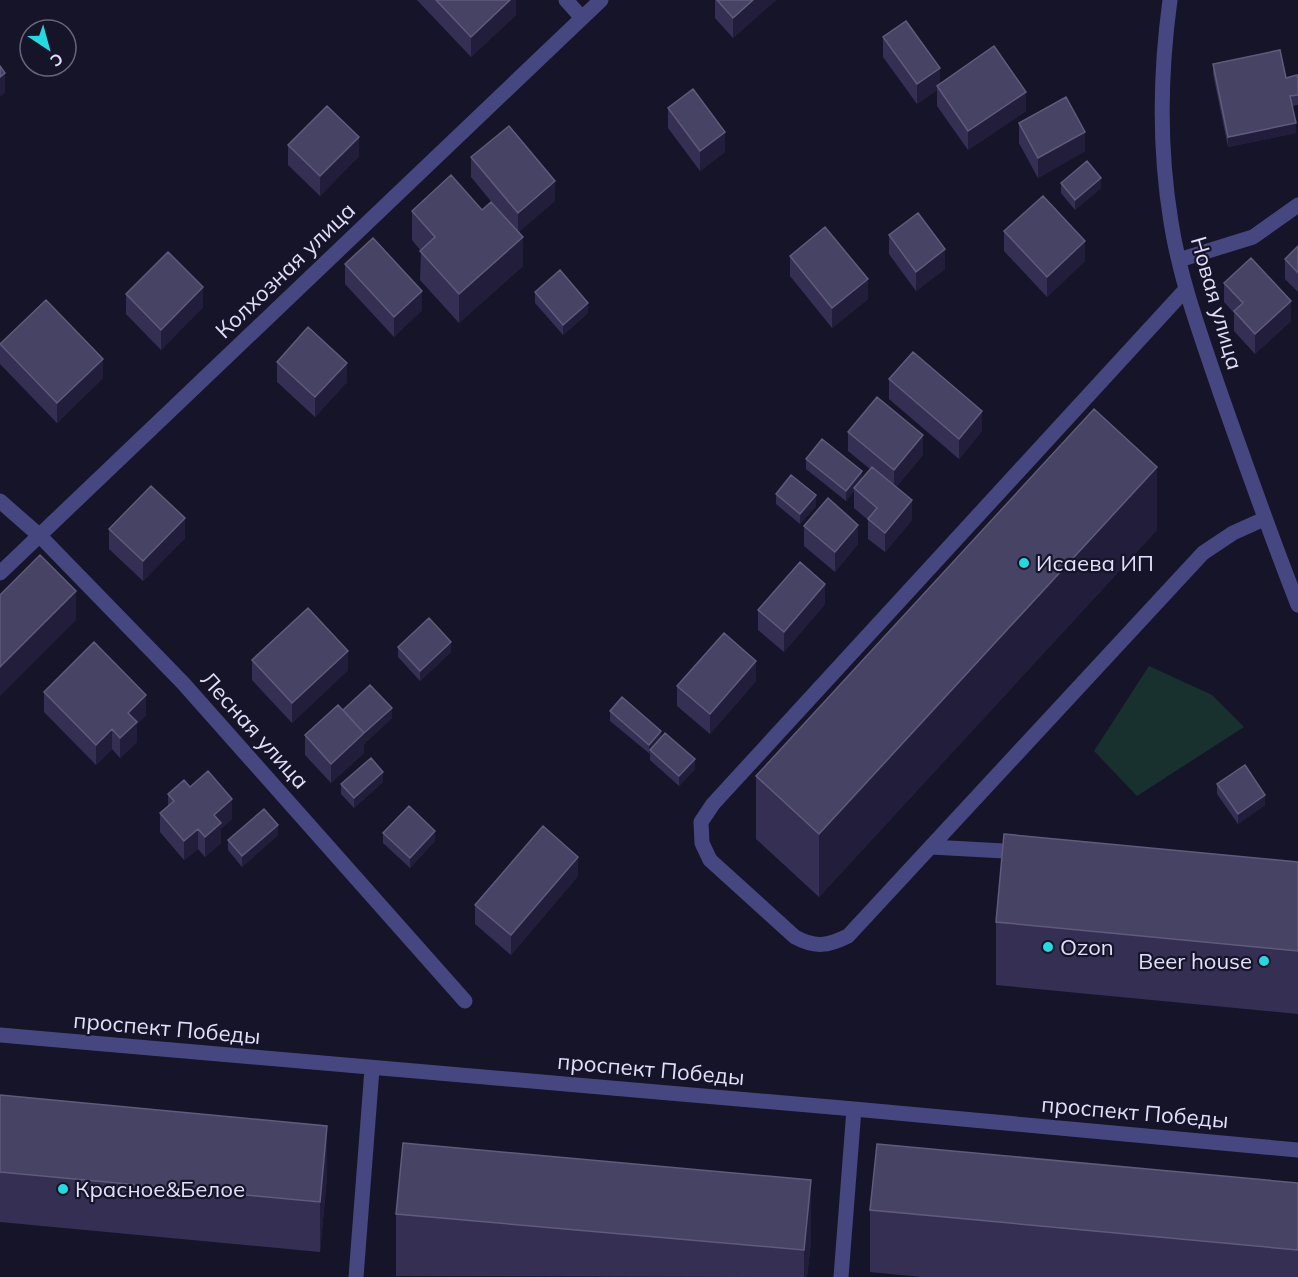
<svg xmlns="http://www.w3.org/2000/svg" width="1298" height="1277" viewBox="0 0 1298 1277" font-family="Mulish,sans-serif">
<rect width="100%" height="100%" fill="#161428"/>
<path fill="#18312f" d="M1149 666 1212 695 1244 727 1137 796 1094 751Z"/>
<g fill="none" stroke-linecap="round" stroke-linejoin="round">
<path stroke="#464780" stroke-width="15" d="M566 0 582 18
M1170 0C1160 73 1159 149 1171 222 1180 280 1201 336 1220 392 1245 463 1270 534 1298 605
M1179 260 1253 237 1298 205
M1186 289 713 804 701 822 702 843 710 860 795 937C815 948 828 946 848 936L1203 553 1233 533 1264 519
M0 501 40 536 183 683 465 1001
M0 573 601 0
M931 847 1021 852
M0 1035 854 1109 1298 1150
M356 1277 372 1069
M841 1277 854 1109"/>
</g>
<path fill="#353053" d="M417 0H516V15L471 57Z
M715 0H776L733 38 715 18Z
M883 37 940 84 1026 111 968 150 937 106V90L917 104 883 57Z
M1213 64 1298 79V105L1292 106 1296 133 1228 147 1213 74Z
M668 108 725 152 700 171 668 128Z
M1019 123 1085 151 1038 178 1019 143Z
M288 145 359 156 320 196 288 165Z
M471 157 555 201 518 232 523 266 459 323 420 280 421 251 412 240V211H499L471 177Z
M1061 183 1101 188 1075 210 1061 193Z
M1004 231 1085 261 1047 297 1004 251Z
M889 235 945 269 916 291 889 254Z
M1298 246V292L1285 279V259Z
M790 256 868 299 832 328 790 276Z
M345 264 422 310 394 337 345 284Z
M1224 283 1291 321 1255 354 1234 331V313L1224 302Z
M535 292 588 313 563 335 535 303Z
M126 294 203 307 161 350 126 314Z
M0 344 103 378 57 423 0 364Z
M277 362 347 382 315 417 277 382Z
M889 379 982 431 959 459 889 399Z
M848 432 923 455 896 487 912 520 885 552 868 539V520L854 508V491L846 501 806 469V459L862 479 870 469 848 451Z
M776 494 816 506 800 524 776 504Z
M804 526 858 544 835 572 804 546Z
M109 529 185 538 143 581 109 549Z
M1157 530 819 897 756 839V776Z
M825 604 784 652 758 630V610Z
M398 647 451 652 420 681 398 657Z
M252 660 348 670 292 723 252 680Z
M756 681 710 734 677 706V686Z
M44 692 146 715 137 724V742L120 758 112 749 96 765 44 712Z
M343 710 392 718 364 744V753L331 783 305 755V735Z
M610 711 661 737 695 769 679 786 650 760V754L610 721Z
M383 782 354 808 341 794V784Z
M1217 784 1265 805 1238 824 1217 794Z
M190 787 232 819 221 829V843L205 857 198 849 184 860 160 832V813L168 806V794Z
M383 833 435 841 410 868 383 843Z
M278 835 242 867 228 850V840Z
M1298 862V1014L996 985V922Z
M578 876 511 955 475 924V905Z
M0 1095 327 1176 320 1252 0 1222Z
M1298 1183V1277H921L870 1272V1210Z
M396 1214 811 1242 807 1277 396 1276Z"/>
<path fill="#211d3a" d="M510 0H516V15L471 57V37Z
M753 0H776L733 38V18Z
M940 68V88L937 86V90L917 104V84Z
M5 73V93L0 97V77Z
M1026 92V111L968 150V131Z
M1296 123V133L1228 147V137Z
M725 132V152L700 171V151Z
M1085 132V151L1038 178V158Z
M359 137V156L320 196V176Z
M1101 178V188L1075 210V200Z
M555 181V201L518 233V213Z
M523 237V266L459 323V294Z
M1085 241V261L1047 297V277Z
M945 249V269L916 291V272Z
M868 279V299L832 328V308Z
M203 287V307L161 350V330Z
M422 291V310L394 337V317Z
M1291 301V321L1255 354V334Z
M588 303V313L563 335V325Z
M103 359V378L57 423V403Z
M347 363V382L315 417V397Z
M982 411V431L959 459V439Z
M923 435V455L894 489V470Z
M1157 467V530L819 897V834Z
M862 471V481L854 488V491L846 501V491Z
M816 495V506L800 524V514Z
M912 500V520L885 552V533Z
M185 518V538L143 581V561Z
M858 525V544L835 572V552Z
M825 584V604L784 652V632Z
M76 591V620L0 696V667Z
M451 642V652L420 681V671Z
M348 651V670L292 723V703Z
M756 661V681L710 734V714Z
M146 695V715L137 724V742L120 758V738L128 713Z
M392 708V718L364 744V753L331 783V764Z
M112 729V749L96 765V745Z
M661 731V741L650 750 649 755V745Z
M695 759V769L679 786V776Z
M383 772V782L354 808V798Z
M1265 795V805L1238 824V814Z
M232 799V819L221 829V843L205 857V837L214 815Z
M278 825V835L242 867V856Z
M198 829V849L184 860V841Z
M435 831V841L410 868V858Z
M578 857V876L511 955V935Z
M327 1126V1176L320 1252V1202Z
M811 1180V1242L807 1277H804V1250Z"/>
<path fill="#474365" stroke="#605b7c" stroke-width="1.5" d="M436 0H510L471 37Z
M717 0H753L733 18Z
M906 21 940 68 917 84 883 37Z
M994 46 1026 92 968 131 937 86Z
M1280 50 1286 78 1297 75 1298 79V95L1290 96 1296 123 1228 137 1213 64Z
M0 66 5 73 0 77Z
M693 89 725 132 700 151 668 108Z
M1066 97 1085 132 1038 158 1019 123Z
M327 106 359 137 320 176 288 145Z
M509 126 555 181 518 213 471 157Z
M1087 161 1101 178 1075 200 1061 183Z
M451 175 482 210 491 202 523 237 459 294 420 251 435 237 412 211Z
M1043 196 1085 241 1047 277 1004 231Z
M918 213 945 249 916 272 889 235Z
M825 227 868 279 832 308 790 256Z
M373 238 422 291 394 317 345 264Z
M1298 246V273L1285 259Z
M168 252 203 287 161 330 126 294Z
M1251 258 1291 301 1255 334 1234 311 1243 303 1224 283Z
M560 270 588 303 563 325 535 292Z
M46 300 103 359 57 403 0 344Z
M308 327 347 363 315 397 277 362Z
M913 352 982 411 959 439 889 379Z
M877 397 923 435 894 470 848 432Z
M1094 409 1157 467 819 834 756 776Z
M822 439 862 471 846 491 806 459Z
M872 467 912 500 885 533 868 519 877 508 854 488Z
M791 475 816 495 800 514 776 494Z
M151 486 185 518 143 561 109 529Z
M828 498 858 525 835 552 804 526Z
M40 555 76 591 0 667V595Z
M800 562 825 584 784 632 758 610Z
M308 608 348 651 292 703 252 660Z
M429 618 451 642 420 671 398 647Z
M724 633 756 661 710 714 677 686Z
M94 642 146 695 128 713 137 722 120 738 112 729 96 745 44 692Z
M370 685 392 708 364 733 343 710Z
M622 697 661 731 649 745 610 711Z
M338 705 364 733 331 764 305 735Z
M665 733 695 759 679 776 650 750Z
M371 758 383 772 354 798 341 784Z
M1245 765 1265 795 1238 814 1217 784Z
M208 771 232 799 214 815 221 823 205 837 198 829 184 841 160 813 174 801 168 794 184 780 190 787Z
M409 806 435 831 410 858 383 833Z
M264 809 278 825 242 856 228 840Z
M543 826 578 857 511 935 475 905Z
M1004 834 1298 862V951L996 922Z
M0 1095 327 1126 320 1202 0 1172Z
M403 1143 811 1180 804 1250 396 1214Z
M877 1144 1298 1183V1250L870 1210Z"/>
<g fill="#26d8e0" stroke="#161428" stroke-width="2">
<circle cx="1024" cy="563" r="6"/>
<circle cx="1048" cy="947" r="6"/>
<circle cx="1264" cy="961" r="6"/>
<circle cx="63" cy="1189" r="6"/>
</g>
<g text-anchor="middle" stroke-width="4.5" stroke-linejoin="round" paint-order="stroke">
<g font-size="22" fill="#e1dffb" stroke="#161428">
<text transform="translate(285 270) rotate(-44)" y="8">Колхозная улица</text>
<text transform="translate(1217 303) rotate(74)" y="8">Новая улица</text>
<text transform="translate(255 730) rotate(48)" y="8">Лесная улица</text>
<text transform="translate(167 1028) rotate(5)" y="8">проспект Победы</text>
<text transform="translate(651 1069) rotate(5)" y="8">проспект Победы</text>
<text transform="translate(1135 1112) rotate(5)" y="8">проспект Победы</text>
</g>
<g font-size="22" fill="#e1dffb" stroke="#161428" text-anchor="start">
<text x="1036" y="571">Исаева ИП</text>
<text x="1060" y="955">Ozon</text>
<text x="1252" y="969" text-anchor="end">Beer house</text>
<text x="75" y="1197">Красное&amp;Белое</text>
</g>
</g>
<g transform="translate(48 48) rotate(144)"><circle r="28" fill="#161428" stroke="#67657c" stroke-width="1.5"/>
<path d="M0-4.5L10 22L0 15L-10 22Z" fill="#26d8e0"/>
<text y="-9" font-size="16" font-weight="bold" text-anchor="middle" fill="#e1dffb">С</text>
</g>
</svg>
